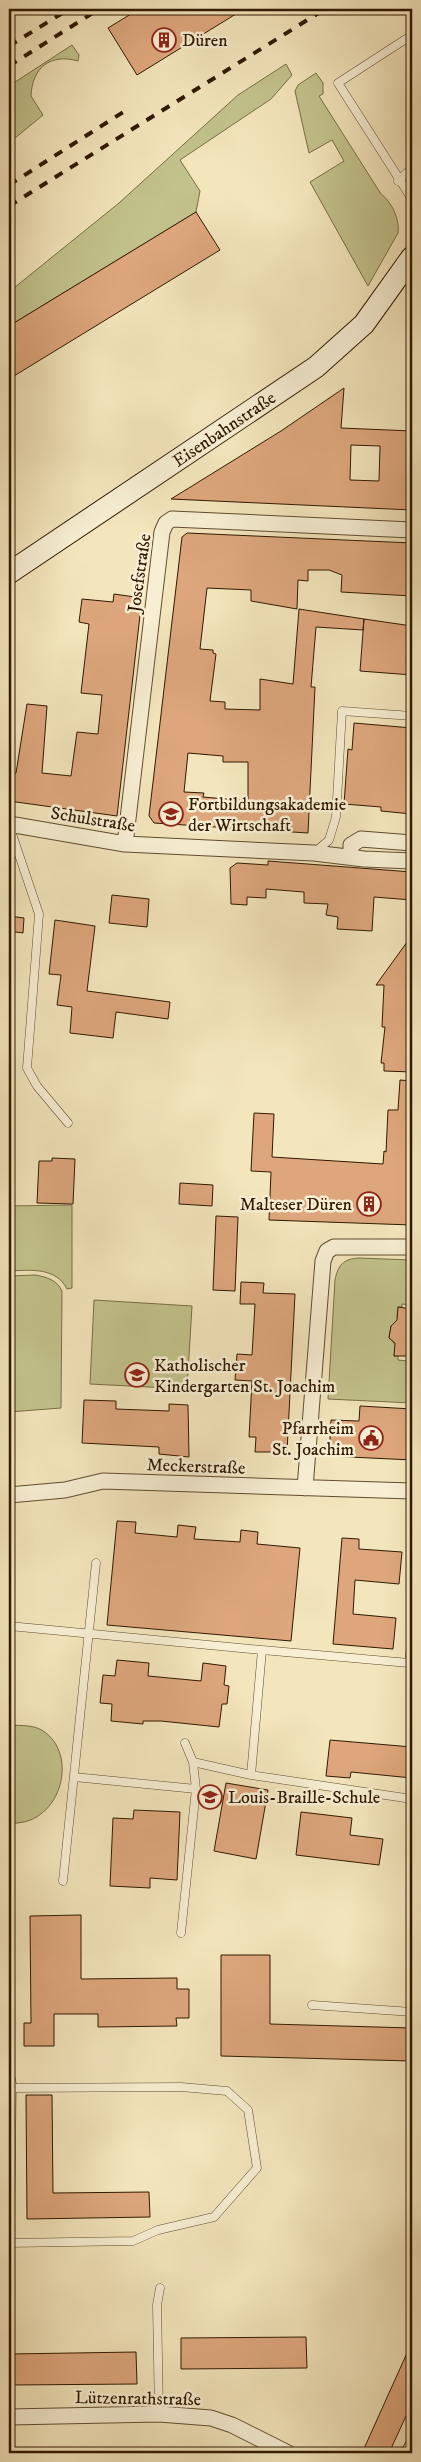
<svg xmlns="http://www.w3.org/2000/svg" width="421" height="2462" viewBox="0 0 421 2462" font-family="'IM FELL DW Pica',serif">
<rect width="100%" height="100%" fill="#f3e5bc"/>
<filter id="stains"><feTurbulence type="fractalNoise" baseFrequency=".004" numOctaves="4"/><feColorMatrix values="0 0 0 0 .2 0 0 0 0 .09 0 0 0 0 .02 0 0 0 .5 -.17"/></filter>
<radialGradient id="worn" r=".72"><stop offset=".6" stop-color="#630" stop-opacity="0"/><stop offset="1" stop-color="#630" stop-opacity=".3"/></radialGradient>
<path fill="#c2c28c" stroke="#796e46" d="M72 45 79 55 78 61C50 53 32 68 31 96L43 115 9 143V86Z
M286 64 292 75 271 99 180 160 200 191 196 212 9 326V292L119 203 238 95Z
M316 73 323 83V94L319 96 381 194C392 202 400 220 398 233L368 286 310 182 344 161 332 140 309 153 295 91 298 85Z
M72 1205V1288L67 1289C56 1267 30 1270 9 1271V1206Z
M359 1258 412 1260V1305L402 1304V1307H398L397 1317 399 1319 391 1326 389 1337 397 1347H395L394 1356H398V1360L408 1361 412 1368V1403L328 1399 335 1280C338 1265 343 1259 359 1258Z
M35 1275C47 1277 57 1280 62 1291L61 1408 9 1412V1276Z
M94 1300 192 1306 187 1389 90 1384Z
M9 1725C22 1726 35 1724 46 1733 79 1759 59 1827 9 1823Z"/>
<path fill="#dda67c" stroke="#301901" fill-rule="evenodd" d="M139 9H244L137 75 108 28Z
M196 212 220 250 9 379V326Z
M344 388 341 428 412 431V510L171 499 281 431ZM351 445 380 446 379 481 350 480Z
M187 533 412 543V596L341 592 342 575 329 570H308V581L298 580 297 609 251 601V590L207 588 200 649 213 650V653L216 654 210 701 225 702V709L260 710V679L293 684 299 609 364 619 363 630 316 627 311 687H315L308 833 154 823 149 816 182 537ZM188 753 223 756V762H248V801L203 797 204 793 184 792Z
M114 594 142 598 117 816 9 801V772L16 773 27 704 47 706 42 773 71 776 77 732 98 734 102 695 81 693 89 624 79 622 82 599 113 602Z
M364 619 412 626V675L360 671Z
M354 723 412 728V814L381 811V807L344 804 348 749 352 750Z
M268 861 412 872V900L374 897 372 931 337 929 338 917 326 915 328 904 304 903V892L266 889V898L247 897V905L231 904 230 868 237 863 268 865Z
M112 895 149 899 147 927 109 923Z
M9 916 24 918 23 933 9 931Z
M55 920 95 926 87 991 170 1002 168 1019 116 1012 113 1038 70 1033 72 1007 57 1005 61 975 49 974Z
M410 938 409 966H412V1072L384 1071V1063H381L385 1027H382L384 985H376Z
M400 1080 412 1081V1225L269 1220 271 1172 251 1171 254 1113 274 1114 272 1157 383 1164 384 1151 386 1152 388 1110H398Z
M52 1158 75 1159 73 1204 37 1203 39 1161H52Z
M180 1183 213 1185 212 1206 179 1204Z
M216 1216 238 1217 235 1291 213 1290Z
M241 1282 264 1283 263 1293 295 1294 287 1452H255L256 1437H249L252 1381 235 1380 237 1354 252 1355 255 1304H240Z
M398 1307 412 1309V1356H394L395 1343 389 1338 391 1326 397 1320Z
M84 1400 116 1401V1409L169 1411V1404L188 1405 189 1457 159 1454V1447L82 1443Z
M360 1406 412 1409V1460L329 1456 331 1420 359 1421Z
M117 1521 136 1522 135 1533 177 1537 178 1525 196 1527 194 1539 240 1542 241 1530 258 1532 257 1544 300 1548 291 1641 107 1625Z
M342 1538 359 1539V1549L402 1552 399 1584 355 1580 353 1614 396 1618 393 1649 333 1644Z
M117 1660 149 1663 148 1676 201 1681 203 1663 226 1666 224 1685 229 1686 227 1704H222L219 1727 161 1721H143V1724L111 1721 112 1704 100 1703 103 1675 115 1676Z
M330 1740 412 1747V1778L351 1772 350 1778 326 1776Z
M226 1783 268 1790 256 1859 214 1851Z
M134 1810 180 1812 177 1880 150 1878V1888L110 1886 113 1818 133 1819Z
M301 1812 352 1818 350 1835 383 1839 379 1865 296 1855Z
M81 1915V1979L177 1978V1989H189V2018H176L177 2026 98 2027V2014H54V2046H24V2023H31L30 1916Z
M221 1955H270V2024L412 2028V2061L221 2056Z
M26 2095H52L53 2193 149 2192 150 2217 27 2219Z
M306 2337 307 2368 181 2369V2338Z
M412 2342V2403L389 2453H362Z
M136 2352 137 2384 11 2385 10 2354Z"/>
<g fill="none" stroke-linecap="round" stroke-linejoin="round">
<g stroke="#614c30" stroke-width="9">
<path id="lane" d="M412 35 338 83 412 199
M398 181 412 168
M9 825 39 914 27 1068 37 1086 68 1123
M314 853 329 840 336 817 342 711 412 716
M9 1626 262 1650 251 1775
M262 1650 409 1663 412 1639
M193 1762 251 1775 412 1799
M74 1777 196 1789
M63 1881 96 1563
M181 1933 196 1789 193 1762 185 1743
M312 2005 412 2012
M9 2069 12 2084 10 2243
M9 2243 133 2241 158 2230 214 2217 257 2168 248 2110 227 2091 181 2087 12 2088
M159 2414 157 2305 160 2288"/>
</g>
<g stroke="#614c30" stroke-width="17">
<path id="street" d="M9 824 125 844 314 853 364 859 412 861
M125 844 162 532 166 523 172 519 412 530
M351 857V845L361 839 412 843
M305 1488 323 1261 327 1251 334 1247H412
M9 1495 65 1490 103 1481 412 1491
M9 2417 159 2414 211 2418 232 2425 288 2453
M409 2453 412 2447"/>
</g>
<g stroke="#301901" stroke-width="23">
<path id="secondary" d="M9 573 316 367 364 324 412 257"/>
</g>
<use href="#lane" stroke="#f7eed3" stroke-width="8"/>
<use href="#street" stroke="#f7eed3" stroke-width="15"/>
<use href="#secondary" stroke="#f7eed3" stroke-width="21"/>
<path stroke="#301901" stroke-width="4" stroke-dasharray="9 9" stroke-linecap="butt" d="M9 46 69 9
M9 66 99 9
M9 185 128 109
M9 206 325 9"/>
</g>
<defs>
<g id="building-ring" transform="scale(1.25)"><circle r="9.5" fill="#f7eed3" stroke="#8f2418" stroke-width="1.5"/><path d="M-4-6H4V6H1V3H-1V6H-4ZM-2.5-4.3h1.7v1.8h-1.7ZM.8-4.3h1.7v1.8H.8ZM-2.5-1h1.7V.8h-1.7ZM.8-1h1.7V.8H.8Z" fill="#8f2418"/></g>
<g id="school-ring" transform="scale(1.25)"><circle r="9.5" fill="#f7eed3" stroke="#8f2418" stroke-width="1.5"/><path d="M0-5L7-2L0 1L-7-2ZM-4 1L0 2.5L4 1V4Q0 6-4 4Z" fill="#8f2418"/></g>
<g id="civic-ring" transform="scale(1.25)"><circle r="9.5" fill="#f7eed3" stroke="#8f2418" stroke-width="1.5"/><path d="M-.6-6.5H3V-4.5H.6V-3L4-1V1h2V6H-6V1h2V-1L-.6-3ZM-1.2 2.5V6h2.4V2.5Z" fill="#8f2418"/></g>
</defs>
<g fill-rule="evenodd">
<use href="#building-ring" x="164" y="40"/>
<use href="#school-ring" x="171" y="814"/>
<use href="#building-ring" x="369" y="1204"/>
<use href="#school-ring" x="137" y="1375"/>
<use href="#civic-ring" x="371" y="1438"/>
<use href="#school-ring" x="210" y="1797"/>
</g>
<g text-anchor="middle" stroke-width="5" stroke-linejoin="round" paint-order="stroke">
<g font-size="18" fill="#301901" stroke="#f7eed3" text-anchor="start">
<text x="182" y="46">Düren</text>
<text x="188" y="810">Fortbildungsakademie<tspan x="188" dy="21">der Wirtschaft</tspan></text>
<text x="352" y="1210" text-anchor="end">Malteser Düren</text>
<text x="154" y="1371">Katholischer<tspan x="154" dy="21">Kindergarten St. Joachim</tspan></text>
<text x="354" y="1434" text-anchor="end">Pfarrheim<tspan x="354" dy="21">St. Joachim</tspan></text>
<text x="228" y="1803">Louis-Braille-Schule</text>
</g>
<g font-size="18" fill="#301901" stroke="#f7eed3">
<text transform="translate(224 429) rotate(-34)" y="6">Eisenbahnstraße</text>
<text transform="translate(139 573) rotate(-82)" y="6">Josefstraße</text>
<text transform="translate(93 819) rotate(9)" y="6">Schulstraße</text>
<text transform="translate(196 1466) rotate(2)" y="6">Meckerstraße</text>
<text transform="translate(138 2398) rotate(1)" y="6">Lützenrathstraße</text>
</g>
</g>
<rect width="421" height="2462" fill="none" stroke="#f3e5bc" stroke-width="30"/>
<rect x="10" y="10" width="401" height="2442" fill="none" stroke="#301901" stroke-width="2.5"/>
<rect x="15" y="15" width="391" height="2432" fill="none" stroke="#301901"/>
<rect width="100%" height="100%" filter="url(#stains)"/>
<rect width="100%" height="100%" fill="url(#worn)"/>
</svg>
